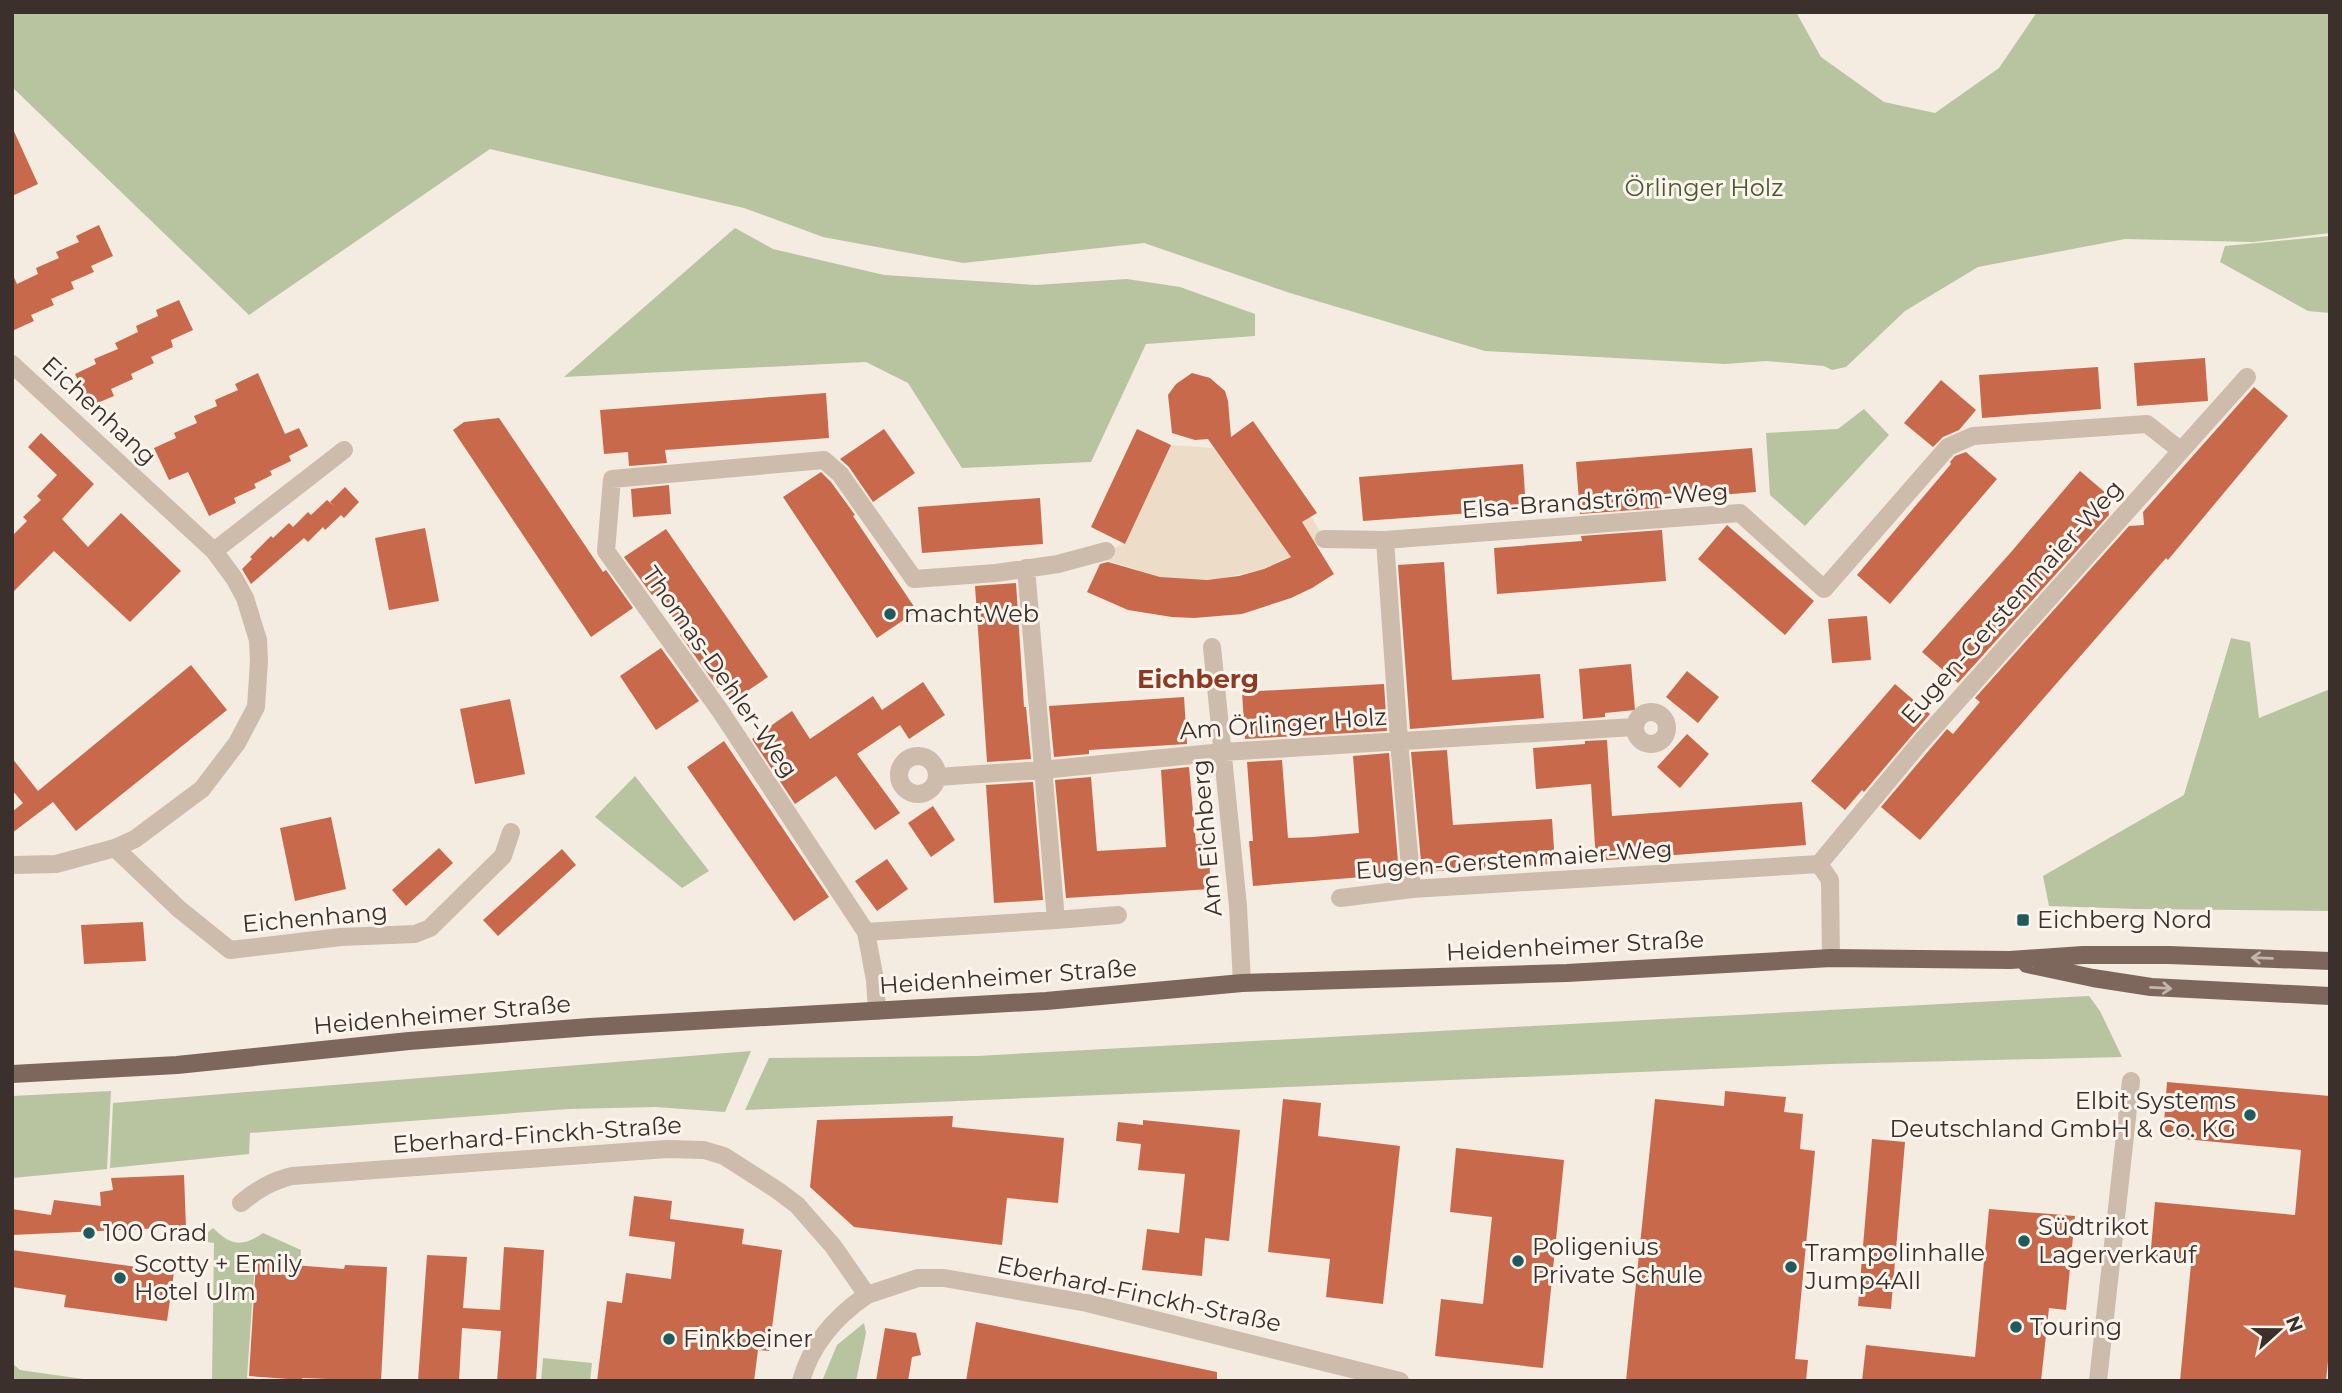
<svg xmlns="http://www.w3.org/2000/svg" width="2342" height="1393" viewBox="0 0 2342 1393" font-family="Montserrat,sans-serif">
<rect width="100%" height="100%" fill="#f4ebe1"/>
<path fill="#b8c4a0" d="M12 12H1796L1821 57 1884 102 1935 113 1999 68 2037 12H2330V233L2253 242 2125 239 1978 267 1905 311 1846 367 1832 370 1824 366 1766 361 1725 364 1485 351 1290 293 1144 243 963 263 823 237 744 208 490 149 249 315 12 87Z
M735 228 773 249 884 275 1036 285 1127 279 1180 287 1255 314V336L1146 344 1091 462 962 468 908 383 866 362 564 377Z
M2330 236V313L2308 311 2220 262 2225 246Z
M1864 409 1889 435 1805 526 1770 495 1766 433 1838 429Z
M2231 638 2250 642 2259 718 2330 689V911L2138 909 2049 906 2043 876 2184 795Z
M635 776 709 871 682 888 595 817Z
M2089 996 2100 1011 2122 1057 1829 1064 745 1110 769 1058 976 1056Z
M751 1051 725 1112 656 1107 568 1109 250 1133 249 1154 110 1168 113 1103Z
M111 1091 107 1169 12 1178V1096Z
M213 1228C230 1245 242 1248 263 1233L301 1250 300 1264 255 1261 247 1378 280 1381H212L214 1243 200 1241 201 1238Z
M864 1323 866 1333 856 1381H822L837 1345Z
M543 1358 592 1363 590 1381H541Z
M12 1363 20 1370 97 1381H12Z"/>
<path fill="#ecdcc8" d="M1171 445 1214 448 1278 539 1311 516 1324 539 1264 569 1219 579 1179 580 1160 577 1103 559 1106 551 1125 543Z"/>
<path fill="#c8694b" d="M12 127 38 184 12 196Z
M99 225 113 256 91 266 94 272 71 282 74 289 51 299 54 305 31 315 34 321 12 331V273L17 284 38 274 36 268 59 258 56 252 79 242 76 236Z
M179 300 193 330 171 340 173 347 151 357 154 363 131 374 133 379 111 389 114 396 90 406 75 374 96 364 94 359 118 349 115 343 138 332 136 326 158 316 156 310Z
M2205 358 2208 401 2137 406 2134 363Z
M2098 367 2101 409 1982 418 1979 375Z
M258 373 285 434 299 428 308 446 289 456 291 461 270 471 272 475 254 484 256 488 234 498 236 503 209 516 188 472 169 480 154 448 176 438 174 433 197 423 194 416 217 406 215 400 238 390 235 384Z
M1192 373 1210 378 1225 391 1228 401 1231 437 1253 421 1317 513 1302 522 1334 574 1312 588 1291 598 1242 614 1194 618 1172 617 1128 610 1087 592 1100 564 1108 562 1160 577 1207 580 1239 576 1264 569 1291 557 1208 439 1195 440 1172 433 1168 395 1176 384Z
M1941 380 1976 410 1959 430 1943 437 1933 447 1904 423Z
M2254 387 2288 416 2168 560 2166 558 1920 840 1881 807 1947 729 1953 734 1980 702 1975 698 2129 526 2144 525 2143 512Z
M826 393 829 438 665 450 667 463 629 466 628 452 604 454 600 410Z
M499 418 603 572 606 570 633 608 591 637 453 430 464 422Z
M884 429 915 473 873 502 849 467 840 459Z
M1137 429 1171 445 1125 544 1091 527Z
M41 433 94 484 62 519 88 547 121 513 181 571 130 622 54 551 12 593V536L27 521 23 517 41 500 37 496 57 475 28 447Z
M1752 448 1756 492 1660 500 1661 508 1580 514 1576 462Z
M1966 452 1997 479 1890 604 1857 575 1951 464 1950 462 1955 456Z
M1523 464 1526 509 1363 521 1359 477Z
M2080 471 2107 494 2109 515 1958 683 1922 652 2012 551Z
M821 472 831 482 855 515 853 516 917 611 877 638 783 497Z
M669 485 671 514 633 517 631 489Z
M345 487 359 502 344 518 341 515 325 530 323 527 308 542 304 538 251 584 242 569 252 559 250 557 271 536 273 538 289 523 293 527 308 512 311 515 327 500 335 507 330 502Z
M1040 498 1043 544 922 553 918 507Z
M1727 525 1814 601 1785 635 1698 559Z
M425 528 439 601 389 610 375 538Z
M666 529 768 677 731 702 720 686 718 688 680 635 683 632 656 593 652 595 624 557Z
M1662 530 1666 581 1497 594 1494 548 1582 541 1581 536Z
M1444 562 1452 680 1540 674 1544 718 1410 729 1398 565Z
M1016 583 1024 707H1026L1031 759 987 762 975 586Z
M1867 616 1871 660 1832 663 1828 619Z
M661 648 699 701 656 730 620 676Z
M1631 664 1635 710 1605 713V717L1583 719 1579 669Z
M191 665 227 710 76 831 53 802 12 833V812L23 803 12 790V758L38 791Z
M1687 671 1719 697 1698 723 1666 697Z
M923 682 945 715 909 739 900 725 857 754 900 813 875 830 836 776 795 804 752 739 792 711 810 739 873 696 882 710Z
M1384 684 1387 731 1245 739 1242 692Z
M1895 684 1930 714 1864 792 1862 790 1845 810 1811 781Z
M1184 697 1187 744 1089 750V754L1054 757 1049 706Z
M510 699 525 774 475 784 460 709Z
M1687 734 1709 754 1680 788 1657 767Z
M1607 740 1612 816 1802 802 1806 845 1596 861 1591 784 1536 789 1533 748 1585 744V741Z
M724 741 829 897 794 921 687 767Z
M1447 750 1453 825 1552 819 1555 864 1422 872 1411 752Z
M1389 753 1399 874 1253 886 1249 841H1253L1247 762 1282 760 1288 838 1313 837 1359 833 1353 756Z
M1189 767 1196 844 1208 843 1211 889 1066 898 1055 780 1091 777 1097 851 1166 847 1161 770Z
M1033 782 1043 900 994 903 986 785Z
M933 806 955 840 931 857 908 823Z
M331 817 346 889 295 901 280 828Z
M439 848 453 863 406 906 392 890Z
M562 849 576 865 498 936 483 920Z
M887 859 908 889 877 911 855 881Z
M143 922 146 961 84 964 81 925Z
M2167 1082 2330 1096V1341L2326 1381H2180L2191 1264 2150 1261 2155 1202 2295 1215 2301 1150 2163 1137Z
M1725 1091 1786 1097 1784 1112 1803 1114 1800 1149 1815 1151 1795 1359 1808 1360 1806 1381H1626L1655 1099 1724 1106Z
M1283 1099 1321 1103 1318 1136 1400 1146 1383 1304 1326 1297 1330 1259 1268 1252Z
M953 1116 952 1127 1064 1138 1058 1203 1007 1198 1002 1245 854 1227 810 1187 817 1120Z
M1143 1120 1240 1130 1229 1241 1205 1238 1202 1276 1142 1270 1147 1229 1179 1233 1185 1174 1138 1170 1141 1144 1116 1141 1118 1122 1143 1125Z
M1872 1139 1905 1142 1891 1309 1858 1306Z
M1456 1148 1564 1160 1543 1368 1435 1356 1441 1299 1483 1304 1492 1217 1450 1212Z
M184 1175 186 1227 12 1235V1209L51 1215 54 1200 101 1206 100 1192 113 1190 111 1178Z
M634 1196 672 1201 670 1219 744 1229 742 1244 782 1250 769 1351 758 1350 754 1381H597L607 1301 622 1303 626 1273 671 1279 675 1242 629 1236Z
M1989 1209 2075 1216 2066 1310 2049 1308 2041 1381H1862L1866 1345 1975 1357Z
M504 1247 544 1250 536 1381H497L501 1331 462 1328 459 1381H418L427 1255 467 1257 463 1308 500 1310Z
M12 1250 174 1272 167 1321 64 1307 66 1295 12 1287Z
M256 1262 344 1269 345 1265 387 1267 381 1381 302 1378V1380L249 1376Z
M976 1322 1217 1372V1381H966Z
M885 1328 916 1333 921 1355 912 1357 908 1381H876Z"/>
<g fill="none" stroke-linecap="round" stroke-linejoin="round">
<path stroke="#cdbbac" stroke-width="18" d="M12 364 214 551 234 578 245 598 258 640 259 661 256 707 237 743 202 789 135 839 115 848 56 864 12 865
M1324 539 1385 540 1740 513 1824 589 1948 447 1973 436 2147 424 2180 450
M1385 540 1399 741 1412 889
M214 551 344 450
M1212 647 1238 906 1242 983
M1635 728a16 16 0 1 1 32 0a16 16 0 1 1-32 0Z
M899 775a19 19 0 1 1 38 0a19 19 0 1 1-38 0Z
M937 777 1042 770 1223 752 1634 727
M115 848 179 909 230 950 341 937 415 934 430 928 503 856 511 832
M1819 864 1830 880 1831 958
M1340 898 1412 889 1819 864 1918 745 2247 377
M1056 920 1118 915
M866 932 1056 920 1026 568
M877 1011 875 980 866 932 721 712 606 551 612 479 824 460 840 474 914 579 996 573 1058 564 1106 551
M241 1203C258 1189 272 1181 292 1176L667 1149 704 1150 724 1156 777 1190 797 1205 833 1246 867 1295 918 1278H944L1087 1303 1400 1381
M801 1381C811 1345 836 1316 867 1295
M2098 1381 2131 1081"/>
<path stroke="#7d675c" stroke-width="18" d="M2027 964 2093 978 2151 987 2330 996
M12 1074 177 1065 409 1041 590 1027 1046 1001 1242 983 1567 973 1831 958 2010 960 2083 955H2169L2330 961"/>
</g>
<defs><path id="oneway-shaft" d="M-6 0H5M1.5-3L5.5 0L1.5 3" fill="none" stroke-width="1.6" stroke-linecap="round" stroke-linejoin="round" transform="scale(1.75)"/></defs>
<g stroke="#c2b5ac">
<use href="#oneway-shaft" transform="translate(2262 958) rotate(-178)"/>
<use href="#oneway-shaft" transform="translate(2161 988) rotate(3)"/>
</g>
<g fill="#1f5a5e" stroke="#fbf5ee" stroke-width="2.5">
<circle cx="890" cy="614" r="7"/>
<rect x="2016" y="913" width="14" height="14" rx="3.5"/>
<circle cx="2250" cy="1115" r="7"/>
<circle cx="89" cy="1233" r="7"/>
<circle cx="2024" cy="1241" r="7"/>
<circle cx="1518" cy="1261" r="7"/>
<circle cx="1791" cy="1267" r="7"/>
<circle cx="120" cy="1278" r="7"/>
<circle cx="2016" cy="1327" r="7"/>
<circle cx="669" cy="1339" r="7"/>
</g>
<g text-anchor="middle" stroke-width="6" stroke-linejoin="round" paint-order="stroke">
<g font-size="24" fill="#4a5a2e" stroke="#fbf5ee">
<text x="1704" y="196">Örlinger Holz</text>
</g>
<g font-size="24" fill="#3b302b" stroke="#fbf5ee">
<text transform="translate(99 411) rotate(43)" y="8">Eichenhang</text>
<text transform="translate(1595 501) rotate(-4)" y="8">Elsa-Brandström-Weg</text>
<text transform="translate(2012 602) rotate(-48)" y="8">Eugen-Gerstenmaier-Weg</text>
<text transform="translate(720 672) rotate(55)" y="8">Thomas-Dehler-Weg</text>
<text transform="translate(1283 724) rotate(-4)" y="8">Am Örlinger Holz</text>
<text transform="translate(1207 838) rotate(-95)" y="8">Am Eichberg</text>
<text transform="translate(1514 860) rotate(-4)" y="8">Eugen-Gerstenmaier-Weg</text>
<text transform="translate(315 918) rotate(-5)" y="8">Eichenhang</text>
<text transform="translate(1575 946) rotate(-3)" y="8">Heidenheimer Straße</text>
<text transform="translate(1008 977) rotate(-4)" y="8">Heidenheimer Straße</text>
<text transform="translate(442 1015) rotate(-5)" y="8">Heidenheimer Straße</text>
<text transform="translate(537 1135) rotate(-4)" y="8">Eberhard-Finckh-Straße</text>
<text transform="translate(1139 1294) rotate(12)" y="8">Eberhard-Finckh-Straße</text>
</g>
<g font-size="24" fill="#3b302b" stroke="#fbf5ee" text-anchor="start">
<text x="904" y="622">machtWeb</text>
<text x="2037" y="928">Eichberg Nord</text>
<text x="2236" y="1109" text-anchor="end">Elbit Systems<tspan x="2236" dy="28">Deutschland GmbH &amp; Co. KG</tspan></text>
<text x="2038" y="1235">Südtrikot<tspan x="2038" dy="28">Lagerverkauf</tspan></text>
<text x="103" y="1241">100 Grad</text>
<text x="1532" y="1255">Poligenius<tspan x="1532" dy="28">Private Schule</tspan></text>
<text x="1805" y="1261">Trampolinhalle<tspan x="1805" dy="28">Jump4All</tspan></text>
<text x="134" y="1272">Scotty + Emily<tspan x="134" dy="28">Hotel Ulm</tspan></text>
<text x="2030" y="1335">Touring</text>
<text x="683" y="1347">Finkbeiner</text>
</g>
<g font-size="26" font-weight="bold" fill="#8c3b22" stroke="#fbf5ee">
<text x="1198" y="688">Eichberg</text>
</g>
</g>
<rect width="2342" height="1393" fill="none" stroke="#3b302b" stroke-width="28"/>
<g transform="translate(2279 1330) rotate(69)" stroke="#fbf5ee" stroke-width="5" paint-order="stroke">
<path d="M0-5L12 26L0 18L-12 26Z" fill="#3b302b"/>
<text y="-10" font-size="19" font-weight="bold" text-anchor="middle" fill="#3b302b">N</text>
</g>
</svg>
